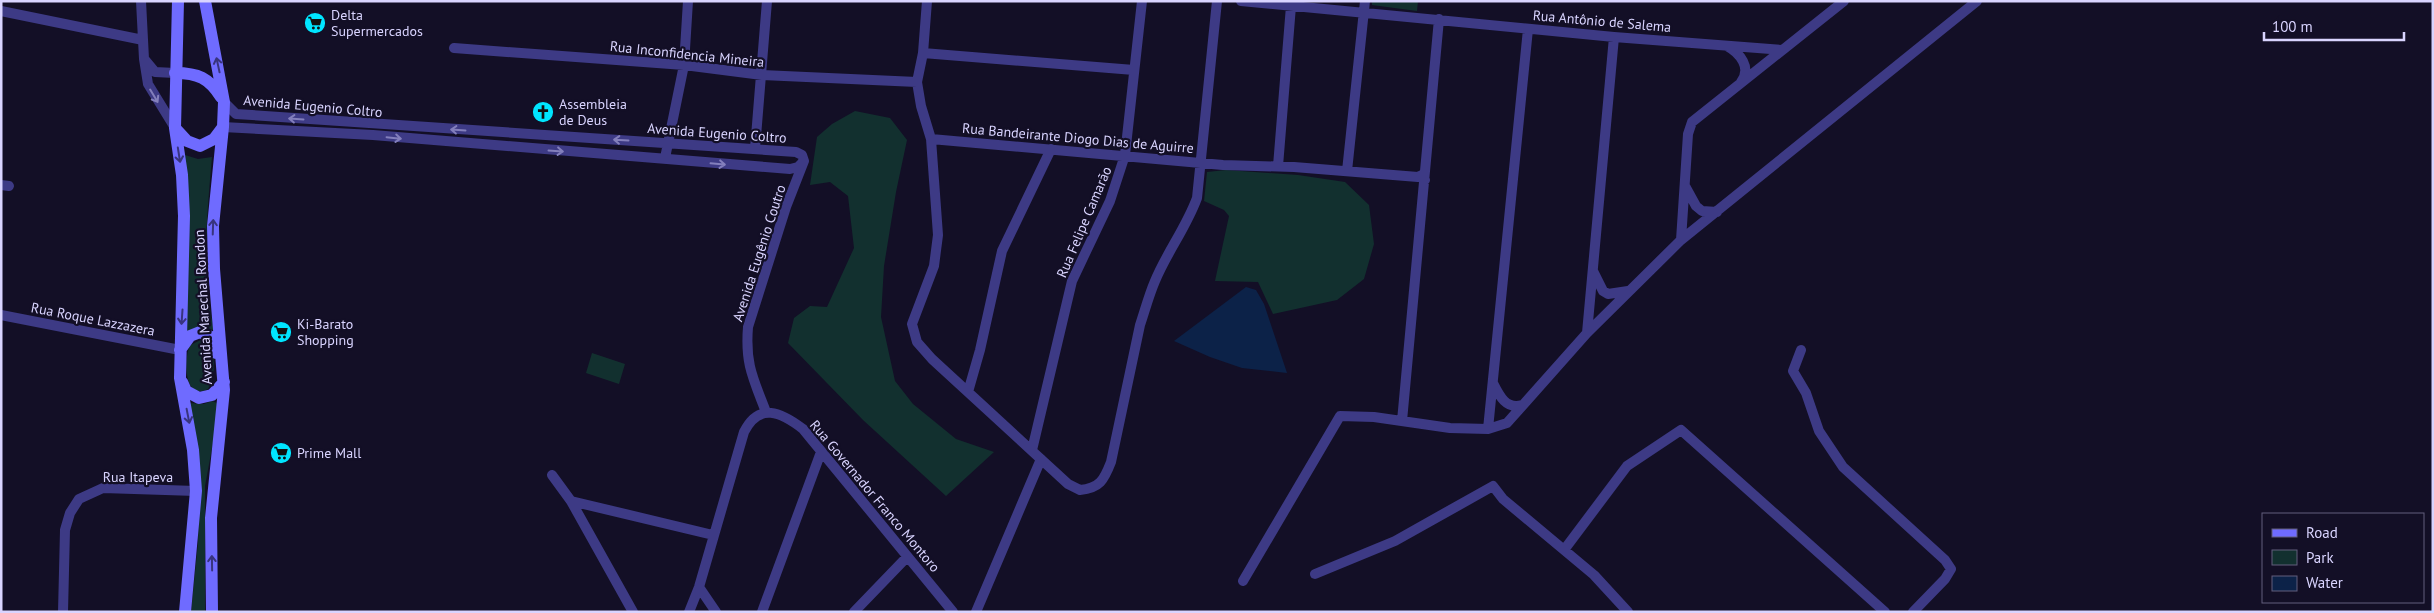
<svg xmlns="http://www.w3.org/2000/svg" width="2434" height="613" viewBox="0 0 2434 613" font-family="'PT Sans',sans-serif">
<rect width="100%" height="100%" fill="#130f26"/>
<path fill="#12302f" d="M1372 1H1418L1417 11 1372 5Z
M855 111 890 118 907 140 896 192 884 266 881 317 895 381 913 404 956 439 994 452 946 496 863 420 788 343 794 318 810 306 827 307 854 248 848 196 830 182 810 185 817 137 832 124Z
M185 155 198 159 212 157C207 215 201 272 214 330L194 328 183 334Z
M1226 170 1298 175 1345 182 1369 205 1374 244 1364 279 1337 300 1273 314 1258 282 1215 281 1229 216 1224 210 1204 201 1207 172Z
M201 340C218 347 216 376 208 389 181 402 185 352 190 346 193 343 197 342 201 340Z
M592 353 625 364 619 384 586 373Z
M212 401 217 403V421L205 486V612H191L198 543 199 500 188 403 204 404Z"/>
<path fill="#0c2248" d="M1246 287 1256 290 1264 304 1287 373 1242 368 1210 357 1174 341Z"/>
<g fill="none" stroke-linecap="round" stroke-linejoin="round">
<path stroke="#3d3a85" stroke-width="10" d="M141 1 144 59 148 84 175 128
M927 1 923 53 917 82 921 106 931 139 938 235 934 266 912 324 917 342 932 359 1068 484 1080 490C1100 488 1104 480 1111 462L1140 325C1145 310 1149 295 1155 281 1167 252 1186 228 1197 198L1217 1
M1241 1 1614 37 1782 50
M1 11 143 40
M1727 46C1740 53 1752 68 1741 82
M454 48 684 65 762 75 917 82
M923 53 1134 70
M145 60 155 72 175 73
M224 102 236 114 796 152 802 155 804 161
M223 127 373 135 790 169 798 167 804 161
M931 139 1223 165 1294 167 1418 177 1422 175 1425 180
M755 149 767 1
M665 158 684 65 688 1
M1278 166 1291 6
M1347 171 1365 1
M1 185 9 186
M1685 186 1696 206 1702 211 1717 212
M1681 240 1688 134 1692 122 1844 1
M1593 271 1603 291 1608 294 1628 291
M1 315 180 350
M1587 333 1614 37
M1801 350 1793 371 1806 393 1819 431 1843 467 1945 560 1951 569 1945 579 1913 612
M1493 383C1499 395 1506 410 1522 405
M968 392 980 350 1002 251 1051 149
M766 412C753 378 745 364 748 327L786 207 804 161
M1402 421 1439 19
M1488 429 1528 29
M1032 450 1072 281 1110 201 1125 155 1142 1
M552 475 571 501 633 612
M571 501 713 535
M1564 550 1627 466 1681 430 1885 612
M1315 574 1395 541 1493 486 1503 499 1594 575 1628 612
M1243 581 1340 416 1374 417 1450 428 1488 429 1507 423 1587 333 1681 240 1977 1
M699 587 716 612
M63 612 65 530 70 513 79 499 103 488 196 491
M689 612 699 587 744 432C759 402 781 412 803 429L953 612
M762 612 821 452
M854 612 907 557
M976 612 1041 459"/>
<path stroke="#6f6bff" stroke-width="12" d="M178 1 175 128 182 175 184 216 180 378 193 450 196 491 185 612
M205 1 224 102 223 127 213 226 214 269 224 390 211 518 212 612
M175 73C198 73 209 78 221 97
M175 128 187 141 200 146 214 139 223 127
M180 350 190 336 200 332 211 337 216 353
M182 382 186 391 199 398 212 395 224 382"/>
</g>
<defs><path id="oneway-shaft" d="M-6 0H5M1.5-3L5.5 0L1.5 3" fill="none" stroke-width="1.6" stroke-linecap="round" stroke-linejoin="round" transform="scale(1.25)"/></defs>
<g stroke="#38347d">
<use href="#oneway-shaft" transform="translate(218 65) rotate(-102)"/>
<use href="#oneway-shaft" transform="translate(179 155) rotate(81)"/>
<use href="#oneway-shaft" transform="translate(213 227) rotate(-88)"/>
<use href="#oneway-shaft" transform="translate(182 317) rotate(94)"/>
<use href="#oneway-shaft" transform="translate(188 416) rotate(79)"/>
<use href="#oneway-shaft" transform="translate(212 563) rotate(-91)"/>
</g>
<g stroke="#837fbc">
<use href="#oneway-shaft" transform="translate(154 96) rotate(59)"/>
<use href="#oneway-shaft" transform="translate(296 119) rotate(-176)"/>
<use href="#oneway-shaft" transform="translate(458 130) rotate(-176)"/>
<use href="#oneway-shaft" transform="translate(394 138) rotate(6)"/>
<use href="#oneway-shaft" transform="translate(621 140) rotate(-177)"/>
<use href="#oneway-shaft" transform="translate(556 151) rotate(4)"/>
<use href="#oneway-shaft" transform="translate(718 164) rotate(5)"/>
</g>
<defs>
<g id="supermarket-disc" transform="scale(1.125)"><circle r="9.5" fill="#00e5ff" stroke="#130f26"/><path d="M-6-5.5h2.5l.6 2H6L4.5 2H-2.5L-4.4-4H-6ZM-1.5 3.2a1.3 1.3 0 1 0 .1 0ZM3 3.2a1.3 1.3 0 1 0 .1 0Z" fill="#111"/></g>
<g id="church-disc" transform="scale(1.125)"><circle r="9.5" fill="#00e5ff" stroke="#130f26"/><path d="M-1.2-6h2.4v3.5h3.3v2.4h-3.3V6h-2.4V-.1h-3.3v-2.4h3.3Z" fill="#111"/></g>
</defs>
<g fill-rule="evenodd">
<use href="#supermarket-disc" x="315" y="23"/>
<use href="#church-disc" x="543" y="112"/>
<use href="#supermarket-disc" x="281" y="332"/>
<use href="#supermarket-disc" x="281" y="453"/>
</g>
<g text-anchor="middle" stroke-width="4.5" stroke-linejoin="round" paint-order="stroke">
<g font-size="14" fill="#d9d4ff" stroke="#130f26" text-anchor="start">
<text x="331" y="20">Delta<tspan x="331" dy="16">Supermercados</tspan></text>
<text x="559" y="109">Assembleia<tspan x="559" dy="16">de Deus</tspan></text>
<text x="297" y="329">Ki-Barato<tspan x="297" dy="16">Shopping</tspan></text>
<text x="297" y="458">Prime Mall</text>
</g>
<g font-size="14" fill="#d9d4ff" stroke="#130f26">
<text transform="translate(1602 21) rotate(5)" y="5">Rua Antônio de Salema</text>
<text transform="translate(687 54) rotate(6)" y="5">Rua Inconfidencia Mineira</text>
<text transform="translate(313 106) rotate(5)" y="5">Avenida Eugenio Coltro</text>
<text transform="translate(717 133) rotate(4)" y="5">Avenida Eugenio Coltro</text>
<text transform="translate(1078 138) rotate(5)" y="5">Rua Bandeirante Diogo Dias de Aguirre</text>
<text transform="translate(1084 222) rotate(-67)" y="5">Rua Felipe Camarão</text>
<text transform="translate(759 253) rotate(-72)" y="5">Avenida Eugênio Coutro</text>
<text transform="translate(203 307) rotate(-93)" y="5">Avenida Marechal Rondon</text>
<text transform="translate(93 319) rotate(11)" y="5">Rua Roque Lazzazera</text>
<text x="138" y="482">Rua Itapeva</text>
<text transform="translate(875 496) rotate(50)" y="5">Rua Governador Franco Montoro</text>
</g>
</g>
<rect width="2434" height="613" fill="none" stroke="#d9d4ff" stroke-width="5"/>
<rect x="2262" y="513" width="162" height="90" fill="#130f26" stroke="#625e7d"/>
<rect x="2272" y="529" width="25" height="8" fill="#6f6bff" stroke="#625e7d"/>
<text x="2306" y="538" font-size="15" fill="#d9d4ff">Road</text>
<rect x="2272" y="550" width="25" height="15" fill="#12302f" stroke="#625e7d"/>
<text x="2306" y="563" font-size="15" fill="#d9d4ff">Park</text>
<rect x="2272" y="576" width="25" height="15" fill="#0c2248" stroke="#625e7d"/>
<text x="2306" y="588" font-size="15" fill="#d9d4ff">Water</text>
<path d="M2264 32v8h140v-8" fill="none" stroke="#d9d4ff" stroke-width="2.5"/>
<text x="2272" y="32" font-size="15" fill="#d9d4ff" stroke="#130f26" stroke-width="4" paint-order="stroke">100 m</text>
</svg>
